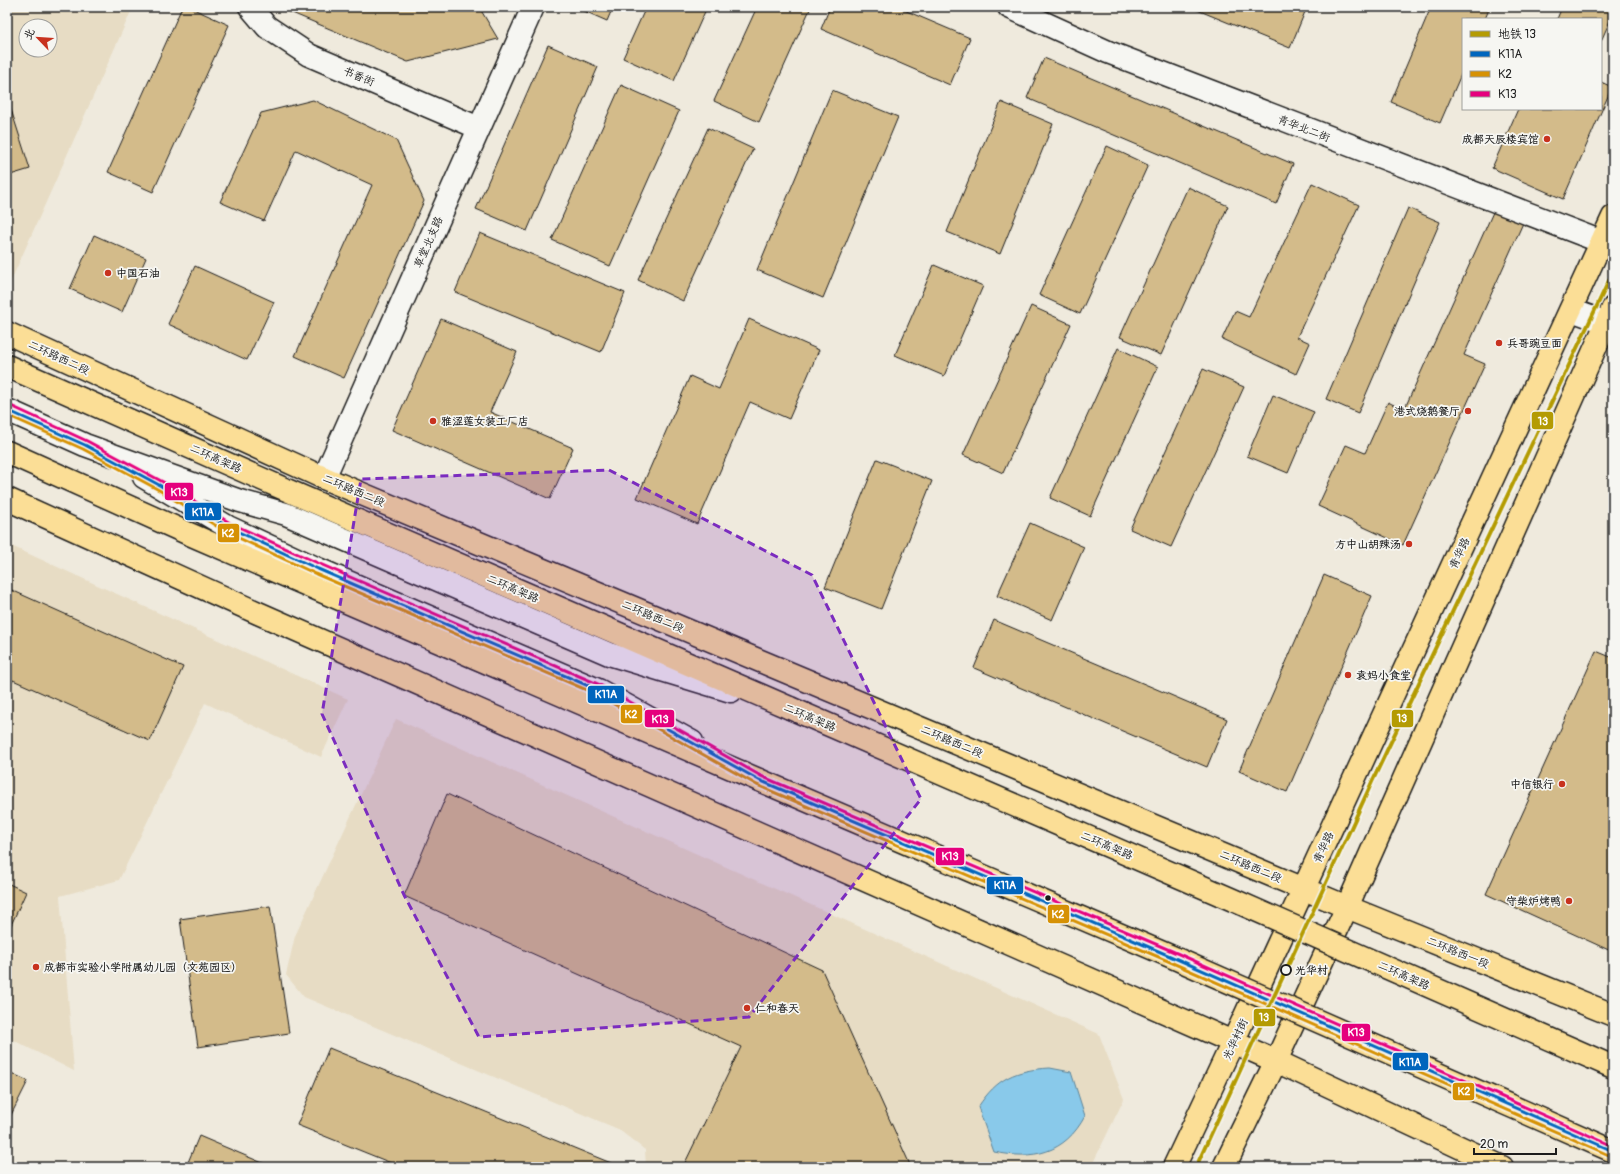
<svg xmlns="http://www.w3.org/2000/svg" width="1620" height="1174" viewBox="0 0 1620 1174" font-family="Pangolin,'LXGW WenKai TC',sans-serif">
<rect width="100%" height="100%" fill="#efeadd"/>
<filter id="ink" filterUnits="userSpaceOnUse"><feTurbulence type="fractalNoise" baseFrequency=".025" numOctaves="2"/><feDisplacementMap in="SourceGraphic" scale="8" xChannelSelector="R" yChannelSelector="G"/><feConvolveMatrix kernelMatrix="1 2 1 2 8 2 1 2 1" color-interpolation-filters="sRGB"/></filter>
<g filter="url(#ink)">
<path fill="#e7dcc4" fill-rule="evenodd" d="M7 7H133L10 283 7 282ZM26 26H50V50H26Z
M7 544 348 699 321 757 205 703 119 880 60 896 74 1071 7 1037Z
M396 719 1099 1034 1124 1099 1091 1167H646L645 1150 618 1129 304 997 286 975 295 936Z"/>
<path fill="#89c9ea" stroke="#5d8498" d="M1050 1068 1071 1072 1085 1116C1065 1154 1033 1160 994 1152L978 1107C997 1078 1015 1070 1050 1068Z"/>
<path fill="#d3bb8a" stroke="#1c1c1c" d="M182 7H189L229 25 153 192 108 172Z
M287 7H479L498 39 408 62 285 10Z
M575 7H613L607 21Z
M646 7H707L674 81 623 58Z
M757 7H811L759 122 714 101Z
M830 7H897L970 38 950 85 821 29Z
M1190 7H1307L1290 48Z
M1431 7H1490L1485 19H1463V70L1440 123 1391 102Z
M1562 7H1613V14L1601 41V19H1557Z
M548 45 598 67 527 231 476 209Z
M1044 58 1293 164 1276 204 1027 98Z
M1601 82 1612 87 1563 199 1492 168 1518 109H1601Z
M621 85 679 111 610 266 552 240Z
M832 90 898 117 823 298 757 270Z
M7 97 30 169 7 176Z
M313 100 396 140 424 201 344 378 295 356 372 185 296 150 264 221 220 202 261 113Z
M1001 102 1053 124 1000 254 947 232Z
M708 128 753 149 683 301 638 280Z
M1107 146 1148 165 1080 314 1039 295Z
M1312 183 1359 205 1297 337 1310 343 1296 374 1222 339 1235 311 1249 317Z
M1188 187 1228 206 1161 355 1120 337Z
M1408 208 1440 222 1358 413 1326 399Z
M1494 210 1523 223 1464 355 1485 364 1403 545 1318 506 1346 445 1365 453 1388 402 1404 410Z
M480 233 625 293 601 352 455 292Z
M94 235 146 258 122 312 70 289Z
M934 265 983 286 944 376 895 355Z
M195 266 274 302 247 360 168 324Z
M1031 306 1071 324 1003 473 963 455Z
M441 319 517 352 490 412 573 448 550 499 392 430Z
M749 319 819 350 789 419 750 402 697 524 637 498 690 376 719 389Z
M1118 348 1158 367 1090 516 1050 498Z
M1203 369 1244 387 1171 547 1130 529Z
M1273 395 1314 412 1288 473 1247 456Z
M877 459 932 481 881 609 825 587Z
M1030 523 1084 547 1052 620 997 596Z
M1324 575 1372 596 1287 792 1239 771Z
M7 588 183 667 150 741 13 680 7 693Z
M994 620 1227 719 1207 767 974 668Z
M1596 651 1613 658V762L1609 770 1613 772V952L1486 894Z
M447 794 822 970 911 1167H683L741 1047 404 896Z
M7 883 26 892 7 934Z
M270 906 289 1033 198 1047 180 919Z
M329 1048 611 1163 610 1167H401L297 1125Z
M7 1071 28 1081 7 1123Z
M199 1136 272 1167H186Z
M1314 1162 1324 1167H1312Z"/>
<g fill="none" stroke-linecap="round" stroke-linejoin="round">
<g stroke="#1c1c1c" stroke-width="25">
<path id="minor" d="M250 7 267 27 309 55 479 128
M1009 7 1108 52 1602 242
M1571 310 1613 325
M7 410 85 445 240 501 286 514 609 654 731 691
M144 477 228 527 318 569 598 690 692 742
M324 478 533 7"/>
</g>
<g stroke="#1c1c1c" stroke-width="25">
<path id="major" d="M7 333 324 478 1347 907 1613 1015
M7 499 258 613 1276 1061 1502 1167
M1174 1167 1233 1042 1613 217
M1224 1167 1276 1061 1347 907 1613 308"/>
</g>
<g stroke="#1c1c1c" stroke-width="25">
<path id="highway" d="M7 366 282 488 790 708
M7 452 187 533 759 780"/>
</g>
<use href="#minor" stroke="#f6f6f2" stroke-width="22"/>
<use href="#major" stroke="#fbde96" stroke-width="22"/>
<use href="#highway" stroke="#fbde96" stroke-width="22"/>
<g stroke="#1c1c1c" stroke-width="25" stroke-linecap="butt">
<path id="highway-bridge" d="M790 708 1233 900 1613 1067
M759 780 1170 956 1613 1151"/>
</g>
<use href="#highway-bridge" stroke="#fbde96" stroke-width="22"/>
<g stroke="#f6f6f2" stroke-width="6">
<path id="bus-1" d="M7 410 85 445 161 486 228 527 318 569 598 690 759 780 1170 956 1613 1151"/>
</g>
<g stroke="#f6f6f2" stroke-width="6">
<path id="bus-2" d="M7 415 83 449 159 490 226 532 316 574 596 694 757 785 1168 961 1611 1156"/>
</g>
<g stroke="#f6f6f2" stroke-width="6">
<path id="bus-3" d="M9 405 87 441 163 482 230 523 320 564 600 685 761 776 1172 951 1613 1146"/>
</g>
<use href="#bus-1" stroke="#0065bd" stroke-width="3"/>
<use href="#bus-2" stroke="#d69104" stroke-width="3"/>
<use href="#bus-3" stroke="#e5007d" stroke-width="3"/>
<g stroke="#f6f6f2" stroke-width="7">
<path id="metro-1" d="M1196 1167 1372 782 1613 272"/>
</g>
<use href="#metro-1" stroke="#b49b03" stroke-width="4"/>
</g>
</g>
<path fill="#7b2cbf" fill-opacity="0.2" stroke="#7b2cbf" stroke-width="3" stroke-dasharray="8 5" stroke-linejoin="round" d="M609 470 812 575 921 799 749 1017 479 1037 404 895 322 714 361 479Z"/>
<g fill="#c8321e" stroke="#f6f6f2" stroke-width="1.5">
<circle cx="1547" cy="139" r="4"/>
<circle cx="108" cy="273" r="4"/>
<circle cx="1499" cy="343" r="4"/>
<circle cx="1468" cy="411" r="4"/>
<circle cx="433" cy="421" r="4"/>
<circle cx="1409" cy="544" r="4"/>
<circle cx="1348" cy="675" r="4"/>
<circle cx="1562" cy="784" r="4"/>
<circle cx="1569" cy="901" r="4"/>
<circle cx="36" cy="967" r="4"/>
<circle cx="747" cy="1008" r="4"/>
</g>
<circle fill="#1c1c1c" stroke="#f6f6f2" stroke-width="1.5" cx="1048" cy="898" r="3.5"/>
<circle fill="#f6f6f2" stroke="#1c1c1c" stroke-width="2" cx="1286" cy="970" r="5"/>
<g text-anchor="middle" stroke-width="3.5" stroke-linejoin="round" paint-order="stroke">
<g font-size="11" fill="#1c1c1c" stroke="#f6f6f2">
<text transform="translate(359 76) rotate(23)" y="4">书香街</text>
<text transform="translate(1304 128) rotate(21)" y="4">青华北二街</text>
<text transform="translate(428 242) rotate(-66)" y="4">草堂北支路</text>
<text transform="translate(59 357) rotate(25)" y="4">二环路西二段</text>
<text transform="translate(216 458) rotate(24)" y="4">二环高架路</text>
<text transform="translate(354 490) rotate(23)" y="4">二环路西二段</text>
<text transform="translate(1459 553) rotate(-65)" y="4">青华路</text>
<text transform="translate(513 588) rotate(23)" y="4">二环高架路</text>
<text transform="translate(653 616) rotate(23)" y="4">二环路西二段</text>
<text transform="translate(810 717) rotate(23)" y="4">二环高架路</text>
<text transform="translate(952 741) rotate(23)" y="4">二环路西二段</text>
<text transform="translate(1107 845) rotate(23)" y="4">二环高架路</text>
<text transform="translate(1323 847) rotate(-65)" y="4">青华路</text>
<text transform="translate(1251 866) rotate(23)" y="4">二环路西二段</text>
<text transform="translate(1458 952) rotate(22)" y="4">二环路西一段</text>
<text transform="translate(1404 975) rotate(24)" y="4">二环高架路</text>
<text transform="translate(1235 1039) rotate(-65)" y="4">光华村街</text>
</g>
<g font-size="11" font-weight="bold" fill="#1c1c1c" stroke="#f6f6f2" text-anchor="start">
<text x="1539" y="143" text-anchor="end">成都天辰楼宾馆</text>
<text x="116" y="277">中国石油</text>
<text x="1507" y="347">兵哥豌豆面</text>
<text x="1460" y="415" text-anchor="end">港式烧鹅餐厅</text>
<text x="441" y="425">雅涩莲女装工厂店</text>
<text x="1401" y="548" text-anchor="end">方中山胡辣汤</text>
<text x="1356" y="679">袁妈小食堂</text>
<text x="1554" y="788" text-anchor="end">中信银行</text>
<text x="1561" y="905" text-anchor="end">守柴炉烤鸭</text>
<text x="44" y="971">成都市实验小学附属幼儿园（文苑园区）</text>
<text x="755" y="1012">仁和春天</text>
</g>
<g font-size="11" font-weight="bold" fill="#1c1c1c" stroke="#f6f6f2" text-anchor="start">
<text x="1295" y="974">光华村</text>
</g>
</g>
<g stroke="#f6f6f2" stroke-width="1.5">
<rect x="1531" y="411" width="23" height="19" rx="4" fill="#b49b03"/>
<rect x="164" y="482" width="30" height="19" rx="4" fill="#e5007d"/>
<rect x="184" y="502" width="38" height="19" rx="4" fill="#0065bd"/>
<rect x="217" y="523" width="23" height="20" rx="4" fill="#d69104"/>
<rect x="587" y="685" width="38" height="19" rx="4" fill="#0065bd"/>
<rect x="620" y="704" width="23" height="20" rx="4" fill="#d69104"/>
<rect x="1391" y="709" width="23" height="19" rx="4" fill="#b49b03"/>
<rect x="644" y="709" width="31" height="19" rx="4" fill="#e5007d"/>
<rect x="935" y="847" width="30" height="19" rx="4" fill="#e5007d"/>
<rect x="986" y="876" width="38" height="19" rx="4" fill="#0065bd"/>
<rect x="1047" y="904" width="23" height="20" rx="4" fill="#d69104"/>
<rect x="1253" y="1008" width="23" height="19" rx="4" fill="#b49b03"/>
<rect x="1341" y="1023" width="30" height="19" rx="4" fill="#e5007d"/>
<rect x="1392" y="1052" width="37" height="19" rx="4" fill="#0065bd"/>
<rect x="1452" y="1082" width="23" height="19" rx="4" fill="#d69104"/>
</g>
<g font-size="11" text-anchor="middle" font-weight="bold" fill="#fff">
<text x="1543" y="425">13</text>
<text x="179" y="496">K13</text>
<text x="203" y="516">K11A</text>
<text x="228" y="537">K2</text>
<text x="606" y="698">K11A</text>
<text x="631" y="718">K2</text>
<text x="1402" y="722">13</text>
<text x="660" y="723">K13</text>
<text x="950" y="860">K13</text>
<text x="1005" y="889">K11A</text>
<text x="1058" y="918">K2</text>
<text x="1264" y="1021">13</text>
<text x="1356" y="1036">K13</text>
<text x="1410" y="1066">K11A</text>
<text x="1464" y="1095">K2</text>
</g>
<rect width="1620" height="1174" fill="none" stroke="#f6f6f2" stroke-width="24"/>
<rect x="12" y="12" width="1596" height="1150" fill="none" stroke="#1c1c1c" stroke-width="1.5" filter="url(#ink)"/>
<rect x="1462" y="18" width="140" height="92" fill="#f6f6f2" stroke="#9f9f9c"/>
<rect x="1470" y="31" width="20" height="6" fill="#b49b03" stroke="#9f9f9c"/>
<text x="1498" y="38" font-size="12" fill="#1c1c1c">地铁 13</text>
<rect x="1470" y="51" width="20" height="6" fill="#0065bd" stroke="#9f9f9c"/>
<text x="1498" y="58" font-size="12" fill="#1c1c1c">K11A</text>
<rect x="1470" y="71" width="20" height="6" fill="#d69104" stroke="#9f9f9c"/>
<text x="1498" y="78" font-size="12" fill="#1c1c1c">K2</text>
<rect x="1470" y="91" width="20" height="6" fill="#e5007d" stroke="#9f9f9c"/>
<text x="1498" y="98" font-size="12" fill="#1c1c1c">K13</text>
<g transform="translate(38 38) rotate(295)"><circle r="19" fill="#f6f6f2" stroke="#9f9f9c"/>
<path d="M0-3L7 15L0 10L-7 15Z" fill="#c8321e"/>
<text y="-6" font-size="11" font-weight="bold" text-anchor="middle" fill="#1c1c1c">北</text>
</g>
<path d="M1474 1148v6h82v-6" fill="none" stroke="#1c1c1c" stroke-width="2"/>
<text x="1480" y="1148" font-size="12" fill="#1c1c1c" stroke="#f6f6f2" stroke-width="3" paint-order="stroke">20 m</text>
</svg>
